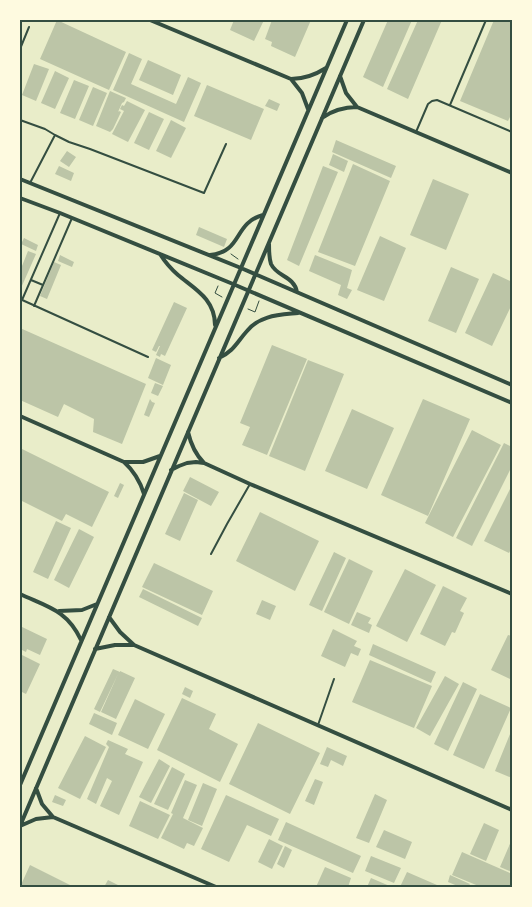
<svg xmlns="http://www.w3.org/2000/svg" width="532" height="907" viewBox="0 0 532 907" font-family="Quicksand,sans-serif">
<rect width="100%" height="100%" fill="#e9edc9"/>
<path fill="#bcc5a7" d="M57 20 126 52 109 90 40 59Z
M234 20H264L254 41 230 30Z
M272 20H311L295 57 271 46 272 42 265 39Z
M388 20H412L383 87 363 77Z
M418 20H442L408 99 387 89Z
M494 20H512V113L508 121 460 101Z
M129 53 142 59 131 84 176 104 188 77 201 83 184 122 113 90Z
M148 60 181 75 173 95 139 80Z
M34 64 49 69 36 101 22 95Z
M55 71 69 78 55 109 41 103Z
M74 80 89 86 75 119 60 113Z
M207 85 264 109 251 140 194 116Z
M93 87 107 93 93 126 79 120Z
M110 91 126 98 124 102 122 103 118 112 119 111 121 112 113 129 110 132 96 126Z
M269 99 280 104 277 111 265 106Z
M127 101 145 110 128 142 112 134 124 111 120 109 122 105 124 106Z
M149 112 164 119 149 150 134 143Z
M171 120 186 128 171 158 156 151Z
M336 140 396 166 391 178 332 152Z
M67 151 76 157 69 167 60 161Z
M333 154 348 161 344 172 329 165Z
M353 164 390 181 355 266 318 252Z
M59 166 74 173 71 181 55 174Z
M323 166 338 172 299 266 287 260Z
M433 179 469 194 446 250 410 235Z
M199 227 227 239 224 247 196 235Z
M380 236 406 248 384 301 357 290Z
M24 238 38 245 36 251 21 244Z
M28 251 36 254 21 288 20 287V271Z
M60 255 74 262 72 267 58 261Z
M315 255 352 270 347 288 352 290 347 299 338 295 341 285 309 271Z
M54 262 61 265 47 299 40 296Z
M451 267 479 279 456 333 428 321Z
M493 273 512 282V304L492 346 465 333Z
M174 302 187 308 165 356 161 354 160 357 156 355 160 346H159L156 352 152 350Z
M20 328 146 384 122 444 93 432 94 419 64 404 58 417 20 400Z
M272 345 307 359 267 455 242 445 250 427 240 423Z
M156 358 171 365 163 385 148 378Z
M308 360 344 374 305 471 269 456Z
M155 383 163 386 158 396 151 393Z
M150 399 152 402 155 403 149 417 144 415Z
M423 399 470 419 428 516 381 495Z
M352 409 394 428 367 489 325 471Z
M472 430 501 445 453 537 425 523Z
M504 443 512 447V466L472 546 456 538Z
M20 448 109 492 92 527 66 514 62 521 20 500Z
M190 477 219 492 211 506 183 491Z
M120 483 124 485 118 498 114 496Z
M512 485V547L509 553 484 541Z
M184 493 198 500 180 541 165 534Z
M260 512 319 541 295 591 236 561Z
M56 521 71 528 48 579 33 572Z
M79 529 94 537 69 588 54 580Z
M334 552 346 558 322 611 309 605Z
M349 559 373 571 349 624 324 612Z
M154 563 213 591 202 615 142 587Z
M405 569 436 585 407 642 376 626Z
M443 586 467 598 460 611 464 613 455 633 452 632 445 646 420 634Z
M143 589 202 618 198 626 139 597Z
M262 600 276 606 270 620 256 614Z
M357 612 371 618 368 623 372 625 369 633 351 625Z
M20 626 47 639 40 655 27 649 26 652 20 649Z
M333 629 357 641 354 646 361 649 358 656 351 653 345 667 321 656Z
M508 635 512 636V675L510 679 491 670Z
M373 644 436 672 431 683 369 655Z
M20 654 40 664 26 694 20 691Z
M370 660 432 686 414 728 352 702Z
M113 669 120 672V671L135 678 116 719 101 712 118 674 100 712 94 709Z
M445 676 459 684 430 736 416 728Z
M463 682 477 689 448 751 434 744Z
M185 687 193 691 190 698 182 694Z
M480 694 511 708 484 769 453 755Z
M182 698 216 714 209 729 238 744 220 782 157 750Z
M135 699 165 714 148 749 118 735Z
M94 713 117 723 112 735 89 724Z
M258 723 320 753 290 814 229 784Z
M512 729V778L495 771Z
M85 736 106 747 80 799 58 788Z
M108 740 128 749 125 754 143 762 119 815 100 806 112 781 107 778 96 804 87 799 109 747 106 744Z
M327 747 347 756 343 766 331 760 328 767 320 764Z
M159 759 170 766 151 803 139 797Z
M172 767 185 774 168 810 154 804Z
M315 779 323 782 314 805 305 801Z
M185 780 197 785 183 818 203 828 194 846 187 843 184 849 161 838 173 814 171 813Z
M203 783 217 789 202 826 188 820Z
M375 794 387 800 369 843 356 838Z
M55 795 66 800 63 806 52 802Z
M226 795 279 819 271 836 247 825 229 862 201 849Z
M140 801 170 815 158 839 129 826Z
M286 822 361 856 353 873 278 840Z
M484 823 499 830 486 861 470 854Z
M384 830 412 842 405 859 376 847Z
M269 839 283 846 272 869 258 862Z
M512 839V872L500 867Z
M285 846 292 850 284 868 277 864Z
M462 852 512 874V887H481L452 875Z
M371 856 401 868 394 883 365 871Z
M30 865 74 887H20Z
M325 867 351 878 348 887H316Z
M407 872 437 885V887H400Z
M450 875 470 884 468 887H460L448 882Z
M371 878 392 887H367Z
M108 880 122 887H104Z"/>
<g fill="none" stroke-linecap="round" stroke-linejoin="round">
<path stroke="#344e41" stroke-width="1" d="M231 254 238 259
M218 286 215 293 222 297
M248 309 255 312 259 301"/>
<path stroke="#344e41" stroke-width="2" d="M20 49 29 27
M450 105 486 20
M20 120 45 129 55 135 30 183
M416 132 428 104 432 101 437 100 512 132
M55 135 69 142 90 149 204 193 226 144
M31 280 43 285
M20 299 148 357
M22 300 60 213
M34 306 72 218
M211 554 227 524 250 484
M318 725 334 679"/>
<path stroke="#344e41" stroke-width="4" d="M150 20 291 79C304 79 315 75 326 68
M340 76 346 93 357 107 512 173
M291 79 302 93 308 109
M322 118C333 110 343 107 357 107
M20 179 241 268 512 385
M20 198 60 213 233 284 512 403
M269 244C269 250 269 258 271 264 277 277 294 276 297 292
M160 254C165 262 171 269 178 275 195 289 215 299 215 325
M210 255C243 252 233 223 263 215
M219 358C234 351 237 342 247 331 260 315 279 315 298 313
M20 416 124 462C134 471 140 481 144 494
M188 432C191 445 195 454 204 463
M124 462H143L160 456
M171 470 179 466 187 463 196 462 204 463 250 484 512 594
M20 594C48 607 67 610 81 640
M59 611 82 610 97 604
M109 617 120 632 134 645 512 810
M95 649 115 645H133
M20 785 347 20
M36 788 42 804 53 817 216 887
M20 826 364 20
M20 826 36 819 53 817"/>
</g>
<rect width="532" height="907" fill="none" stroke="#fefae0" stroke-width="42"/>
<rect x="21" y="21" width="490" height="865" fill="none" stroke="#344e41" stroke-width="2"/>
</svg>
